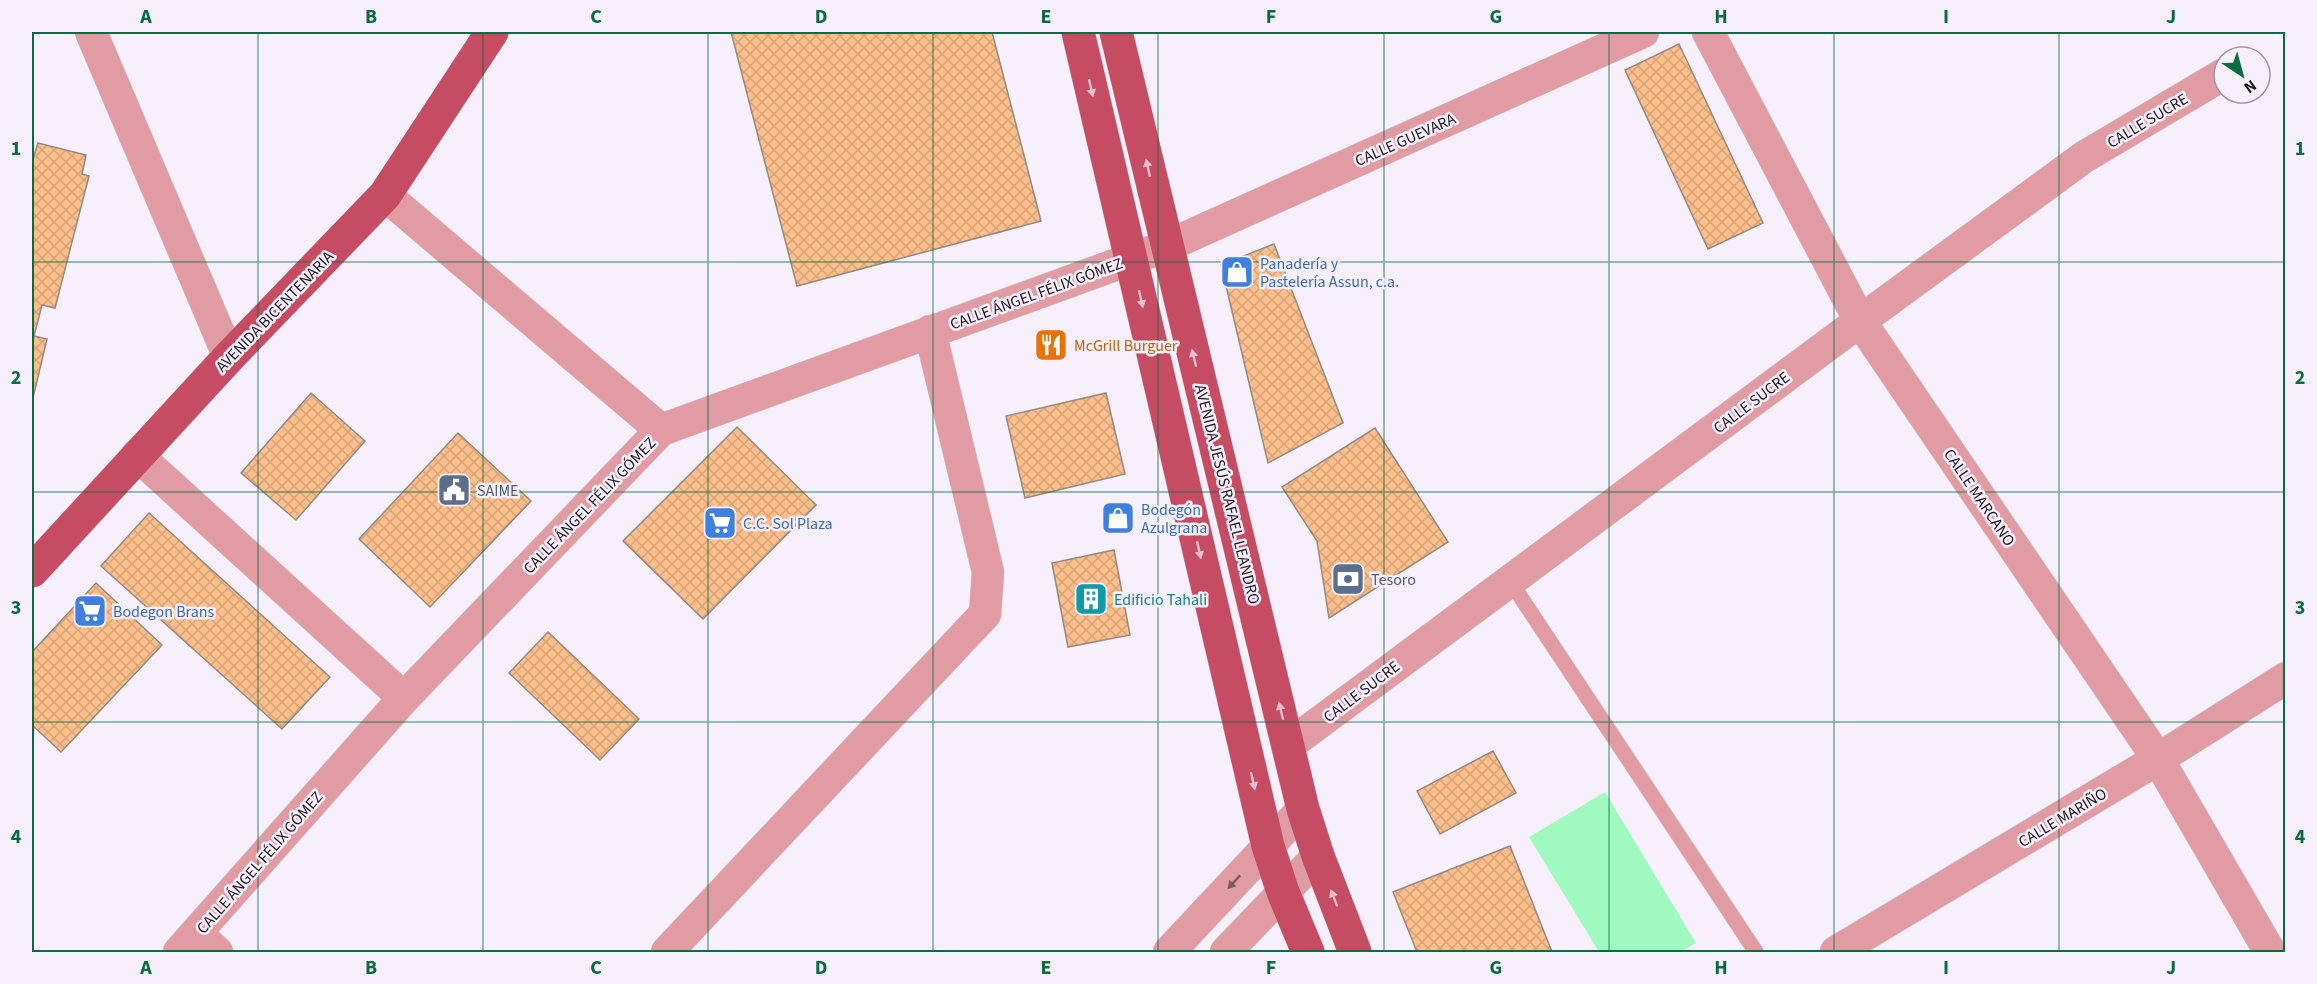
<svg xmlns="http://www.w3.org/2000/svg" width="2317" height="984" viewBox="0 0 2317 984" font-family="'Source Sans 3',sans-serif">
<defs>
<pattern id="building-cross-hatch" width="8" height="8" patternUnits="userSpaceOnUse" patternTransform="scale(1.5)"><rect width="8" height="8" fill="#fcbe8a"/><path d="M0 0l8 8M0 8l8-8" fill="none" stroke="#d7a376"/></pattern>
</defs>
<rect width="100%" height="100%" fill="#f8effc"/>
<path fill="#a0fac0" d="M1605 792 1696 943 1680 952H1599L1529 837Z"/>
<path fill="url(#building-cross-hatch)" stroke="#958a81" stroke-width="1.5" d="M731 32H992L1041 221 797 286Z
M1679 44 1763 223 1708 249 1625 70Z
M38 143 86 155 82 174 89 176 55 308 42 305 34 336 47 339 32 402V159H33Z
M1274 244 1343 423 1268 463 1221 265Z
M311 393 365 441 296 520 241 473Z
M1106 393 1125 474 1025 498 1006 416Z
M737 427 816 505 703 619 623 541Z
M1375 428 1448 542 1329 618 1317 541 1282 487Z
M458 433 531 501 430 607 359 539Z
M149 513 330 677 282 729 101 566Z
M1114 550 1130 635 1068 647 1052 563Z
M96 583 162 645 61 752 32 725V652Z
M548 632 639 719 600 760 509 673Z
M1493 751 1516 793 1440 834 1417 791Z
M1510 846 1552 952H1417L1393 892Z"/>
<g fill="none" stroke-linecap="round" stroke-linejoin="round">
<g stroke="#d4ccd8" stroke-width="16">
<path id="service" d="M1510 581 1756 952"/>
</g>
<g stroke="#d4ccd8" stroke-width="33">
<path id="minor" d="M91 32 229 357
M1708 32 1860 321 2158 759 2270 952
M385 195 661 430
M137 455 404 698
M1289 745 1860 321 2084 157 2224 74
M196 933 217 952
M179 952 404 698 661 430 1167 246 1643 32
M667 952 985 614 988 572 930 331
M1169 952 1303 809
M1226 952 1318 856
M1836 952 2158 759 2286 678"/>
</g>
<g stroke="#d4ccd8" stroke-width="34">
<path id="primary" d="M1078 32 1268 846 1283 892 1308 952
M1116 32 1303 809 1318 856 1355 952
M32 571 229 357 385 195 492 32"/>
</g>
<use href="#service" stroke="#e19ca3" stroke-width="15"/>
<use href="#minor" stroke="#e19ca3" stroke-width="32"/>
<use href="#primary" stroke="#c54c62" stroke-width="33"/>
</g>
<defs><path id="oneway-solid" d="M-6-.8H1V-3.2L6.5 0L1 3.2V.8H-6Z" transform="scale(1.5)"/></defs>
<g fill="#e9bece">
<use href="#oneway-solid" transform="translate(1091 88) rotate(77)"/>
<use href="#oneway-solid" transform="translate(1148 168) rotate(-103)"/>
<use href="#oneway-solid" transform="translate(1141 299) rotate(77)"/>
<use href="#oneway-solid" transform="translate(1194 358) rotate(-104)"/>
<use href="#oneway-solid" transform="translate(1199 550) rotate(77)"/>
<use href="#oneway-solid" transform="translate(1281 711) rotate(-104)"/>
<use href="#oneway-solid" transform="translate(1253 781) rotate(77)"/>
<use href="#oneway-solid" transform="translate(1334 898) rotate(-111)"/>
</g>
<use fill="#7d595e" href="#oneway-solid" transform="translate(1234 882) rotate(133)"/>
<path fill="none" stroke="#086c41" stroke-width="1.5" stroke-opacity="0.55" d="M258 32V952M483 32V952M708 32V952M933 32V952M1158 32V952M1384 32V952M1609 32V952M1834 32V952M2059 32V952M32 262H2286M32 492H2286M32 722H2286"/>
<defs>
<g id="shop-square" transform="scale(1.725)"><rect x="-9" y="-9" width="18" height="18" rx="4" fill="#3f7fe0" stroke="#f8effc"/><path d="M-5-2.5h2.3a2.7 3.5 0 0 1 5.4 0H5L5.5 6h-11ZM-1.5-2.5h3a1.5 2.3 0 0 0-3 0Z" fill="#fff"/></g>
<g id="restaurant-square" transform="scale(1.725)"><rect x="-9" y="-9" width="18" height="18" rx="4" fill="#e8710a" stroke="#f8effc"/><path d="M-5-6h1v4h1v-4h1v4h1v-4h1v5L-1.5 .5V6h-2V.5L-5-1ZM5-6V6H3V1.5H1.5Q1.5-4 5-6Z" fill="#fff"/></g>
<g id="civic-square" transform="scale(1.725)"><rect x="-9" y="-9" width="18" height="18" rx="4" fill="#5c6f8a" stroke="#f8effc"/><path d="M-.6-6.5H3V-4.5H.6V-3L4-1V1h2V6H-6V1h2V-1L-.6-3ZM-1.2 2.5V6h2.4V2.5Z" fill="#fff"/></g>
<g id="supermarket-square" transform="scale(1.725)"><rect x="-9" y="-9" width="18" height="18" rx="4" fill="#3f7fe0" stroke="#f8effc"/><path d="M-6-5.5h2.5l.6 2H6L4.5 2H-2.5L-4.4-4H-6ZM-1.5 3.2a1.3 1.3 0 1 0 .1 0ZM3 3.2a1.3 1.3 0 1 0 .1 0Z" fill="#fff"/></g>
<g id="bank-square" transform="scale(1.725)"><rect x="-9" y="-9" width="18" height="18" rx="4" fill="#5c6f8a" stroke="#f8effc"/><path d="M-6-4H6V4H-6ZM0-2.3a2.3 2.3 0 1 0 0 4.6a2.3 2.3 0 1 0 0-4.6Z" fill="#fff"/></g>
<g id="building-square" transform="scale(1.725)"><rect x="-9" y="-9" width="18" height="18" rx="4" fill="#0f9aa8" stroke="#f8effc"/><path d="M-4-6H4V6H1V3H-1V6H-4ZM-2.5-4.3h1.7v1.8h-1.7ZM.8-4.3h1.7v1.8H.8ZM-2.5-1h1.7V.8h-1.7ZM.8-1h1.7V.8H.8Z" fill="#fff"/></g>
</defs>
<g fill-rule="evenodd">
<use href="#shop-square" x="1237" y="272"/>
<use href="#restaurant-square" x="1051" y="345"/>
<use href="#civic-square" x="454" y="490"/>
<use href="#shop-square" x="1118" y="518"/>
<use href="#supermarket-square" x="720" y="523"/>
<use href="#bank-square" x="1348" y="579"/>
<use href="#building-square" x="1091" y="599"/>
<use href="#supermarket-square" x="90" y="611"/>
</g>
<g text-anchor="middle" stroke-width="5" stroke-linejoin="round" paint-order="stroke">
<g font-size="16" fill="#19161a" stroke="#f8effc">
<text transform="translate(2147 120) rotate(-31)" y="6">CALLE SUCRE</text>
<text transform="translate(1405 139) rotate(-24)" y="6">CALLE GUEVARA</text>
<text transform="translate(1036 293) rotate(-20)" y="6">CALLE ÁNGEL FÉLIX GÓMEZ</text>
<text transform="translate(274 311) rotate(-46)" y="6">AVENIDA BICENTENARIA</text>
<text transform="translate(1751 402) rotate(-37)" y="6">CALLE SUCRE</text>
<text transform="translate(1228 494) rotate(76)" y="6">AVENIDA JESÚS RAFAEL LEANDRO</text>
<text transform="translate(1980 497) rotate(56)" y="6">CALLE MARCANO</text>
<text transform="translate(589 505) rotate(-46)" y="6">CALLE ÁNGEL FÉLIX GÓMEZ</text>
<text transform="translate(1361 691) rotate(-37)" y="6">CALLE SUCRE</text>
<text transform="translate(2062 817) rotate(-31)" y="6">CALLE MARIÑO</text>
<text transform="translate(259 862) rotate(-49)" y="6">CALLE ÁNGEL FÉLIX GÓMEZ</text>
</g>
<g font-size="16" fill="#366cbe" stroke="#f8effc" text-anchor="start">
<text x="1260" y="269">Panadería y<tspan x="1260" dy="18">Pastelería Assun, c.a.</tspan></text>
<text x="1141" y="515">Bodegón<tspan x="1141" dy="18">Azulgrana</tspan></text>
<text x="743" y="529">C.C. Sol Plaza</text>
<text x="113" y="617">Bodegon Brans</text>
</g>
<g font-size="16" fill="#c56008" stroke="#f8effc" text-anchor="start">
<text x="1074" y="351">McGrill Burguer</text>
</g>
<g font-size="16" fill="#4e5e75" stroke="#f8effc" text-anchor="start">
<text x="477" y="496">SAIME</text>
<text x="1371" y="585">Tesoro</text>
</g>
<g font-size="16" fill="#0d838f" stroke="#f8effc" text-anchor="start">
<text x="1114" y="605">Edificio Tahali</text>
</g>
</g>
<rect width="2317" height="984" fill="none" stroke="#f8effc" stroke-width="66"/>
<g transform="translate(2242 75) rotate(144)"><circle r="28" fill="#f8effc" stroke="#9f98a2" stroke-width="1.5"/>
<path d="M0-4.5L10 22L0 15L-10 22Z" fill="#086c41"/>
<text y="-9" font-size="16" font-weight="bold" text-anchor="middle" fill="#19161a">N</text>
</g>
<rect x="33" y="33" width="2251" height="918" fill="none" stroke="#086c41" stroke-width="2"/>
<g font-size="20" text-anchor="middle" font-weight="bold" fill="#086c41">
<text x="146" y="23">A</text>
<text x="371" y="23">B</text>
<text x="596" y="23">C</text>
<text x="821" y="23">D</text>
<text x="1046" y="23">E</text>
<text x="1271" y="23">F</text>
<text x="1496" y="23">G</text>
<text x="1721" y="23">H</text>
<text x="1946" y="23">I</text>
<text x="2171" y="23">J</text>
<text x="16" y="155">1</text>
<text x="2300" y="155">1</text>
<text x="16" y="384">2</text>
<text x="2300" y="384">2</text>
<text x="16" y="614">3</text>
<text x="2300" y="614">3</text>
<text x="16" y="843">4</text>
<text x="2300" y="843">4</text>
<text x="146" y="974">A</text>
<text x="371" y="974">B</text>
<text x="596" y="974">C</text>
<text x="821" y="974">D</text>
<text x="1046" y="974">E</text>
<text x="1271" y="974">F</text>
<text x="1496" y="974">G</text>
<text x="1721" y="974">H</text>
<text x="1946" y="974">I</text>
<text x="2171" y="974">J</text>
</g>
</svg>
